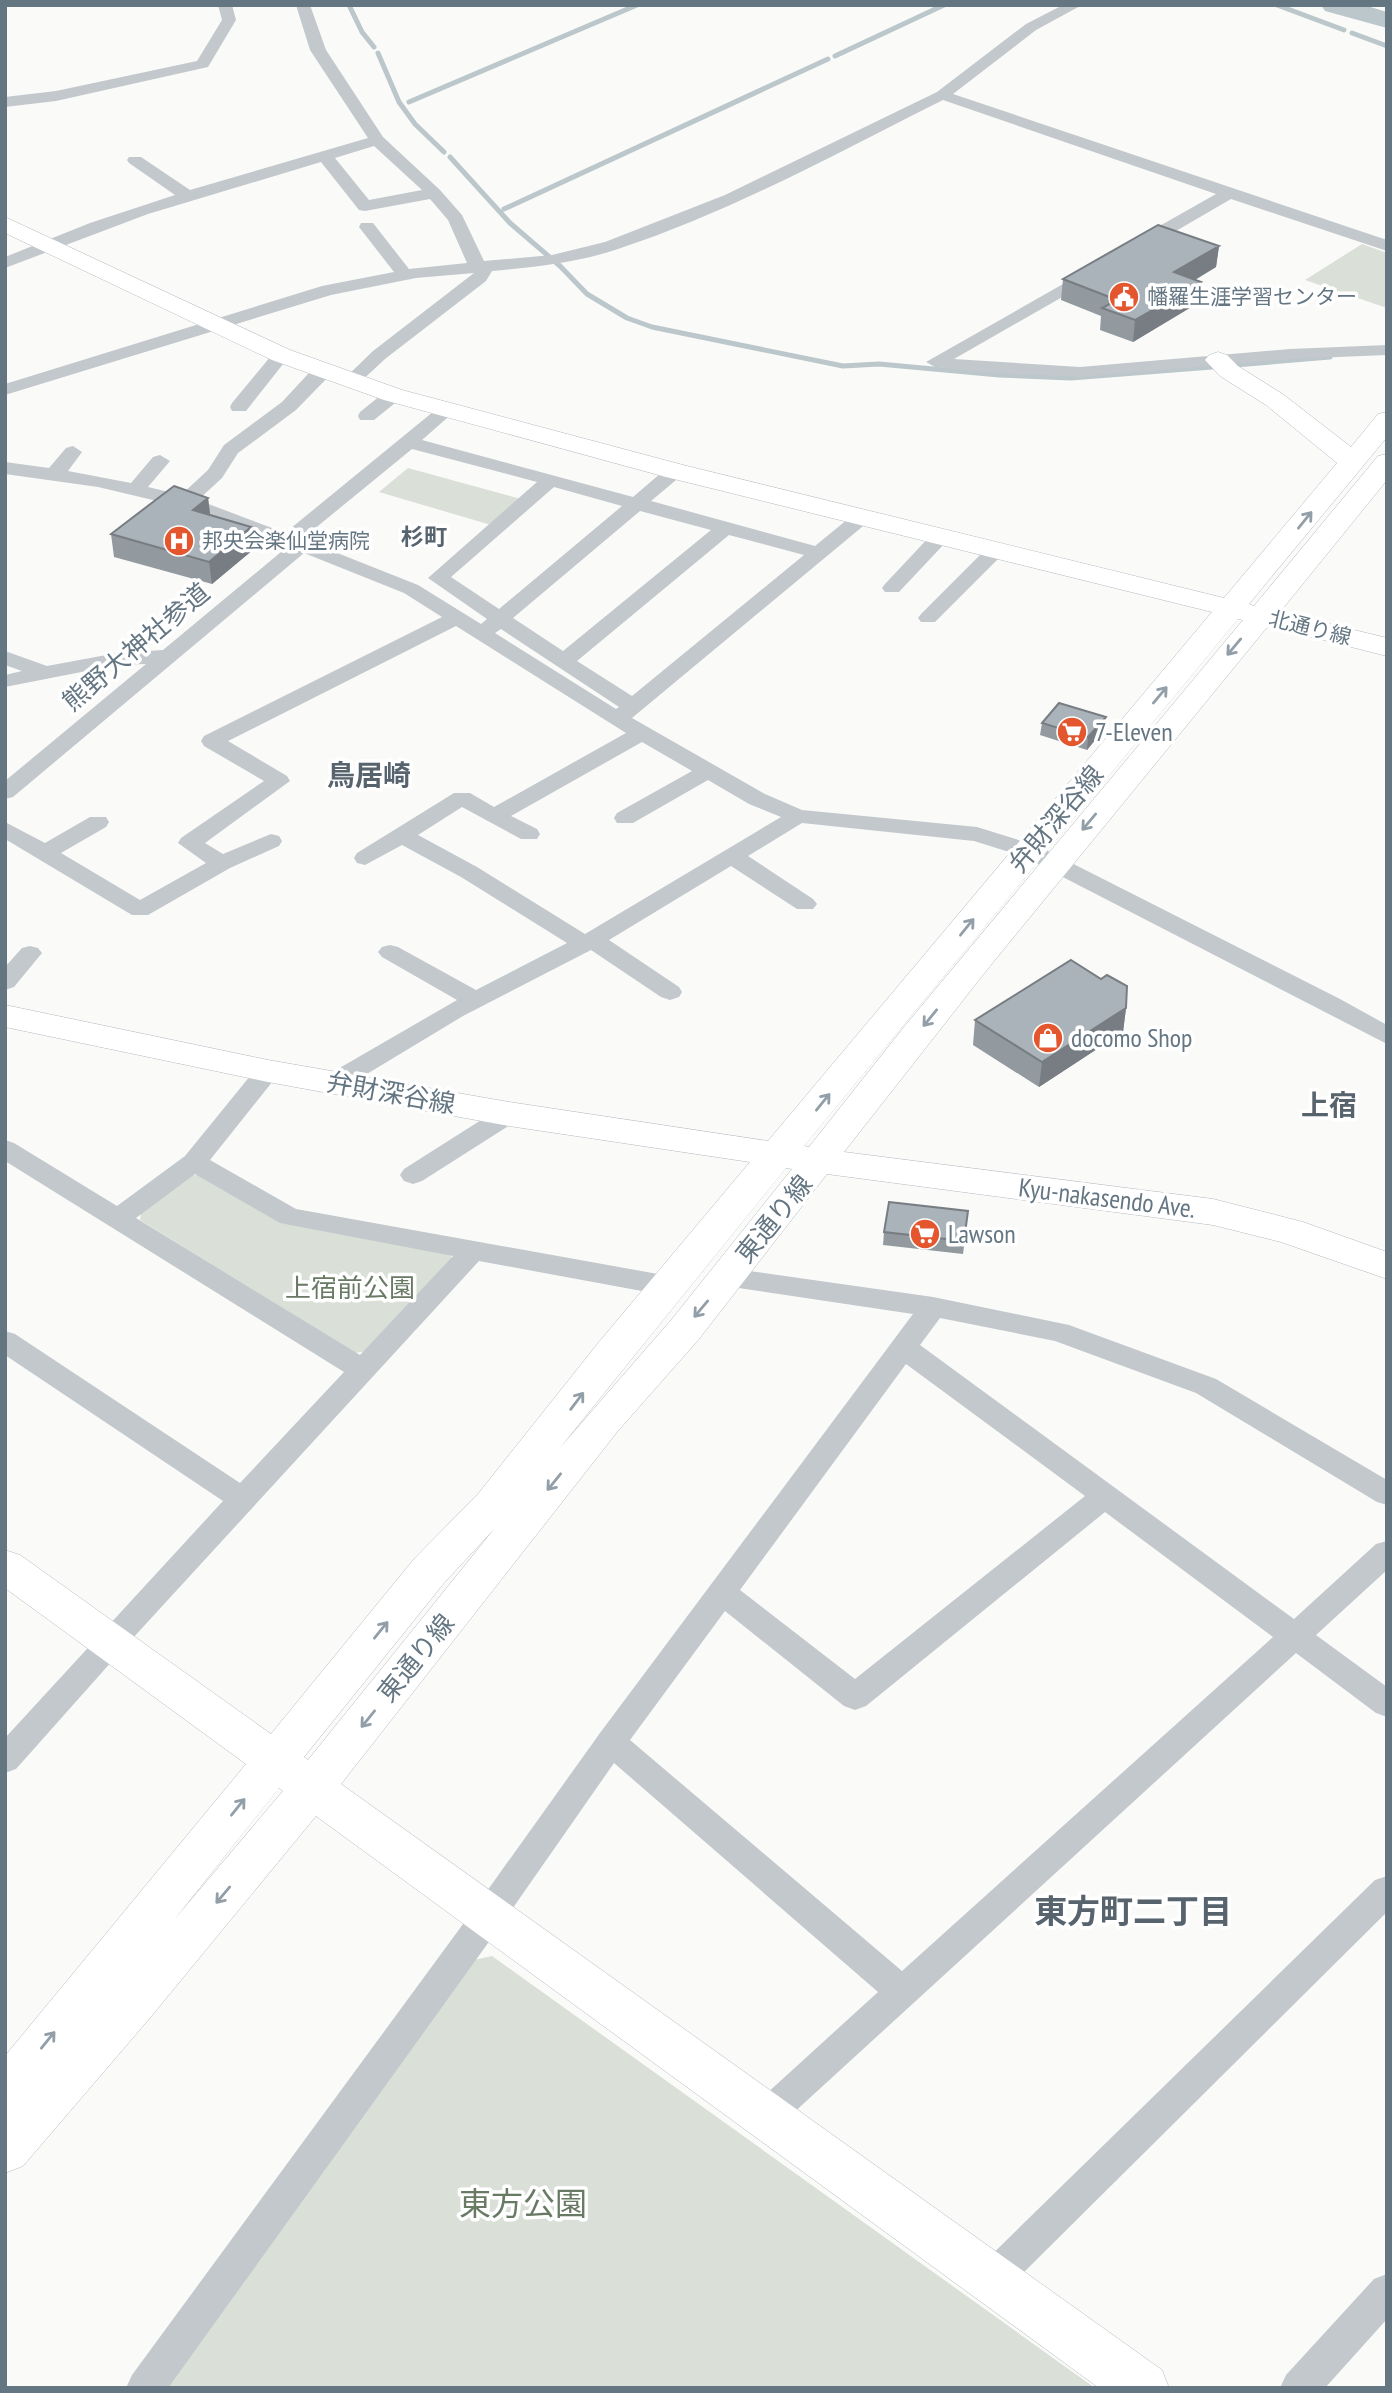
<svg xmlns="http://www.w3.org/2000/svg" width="1392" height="2393" viewBox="0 0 1392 2393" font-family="'PT Sans Narrow','Noto Sans JP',sans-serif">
<rect width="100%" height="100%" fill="#fafaf8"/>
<path fill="#dadfd7" d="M1362 244 1387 253V308L1305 280Z
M408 468 521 499 491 525 379 492Z
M191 1175H203L283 1222 447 1251 452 1258 367 1351 355 1353 140 1220 141 1213Z
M492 1956 1095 2388H162L474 1960Z"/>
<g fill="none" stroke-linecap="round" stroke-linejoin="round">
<path stroke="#bbc7cb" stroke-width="5" d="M349 5 362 32 374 47
M1277 5 1344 30
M1352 33 1387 46
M378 53 399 102 415 124 444 152
M835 56 944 5
M409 102 637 5
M450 157 510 223 560 266 587 294 627 318 652 327 843 366 879 364 999 375 1071 378 1212 367
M504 209 828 59
M1235 365 1330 357"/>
<path fill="#bbc7cb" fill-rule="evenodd" d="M1321 5H1364L1387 12V28L1325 11Z"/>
<g stroke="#b3babf" stroke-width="1">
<path id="secondary" d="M5 217 290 350 402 390 683 465 1224 598 1337 463 1266 405 1220 376 1205 360 1209 355 1218 352 1227 355 1238 366 1284 395 1351 447 1378 414 1387 412V437L1249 604 1254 606 1378 456 1387 454V480L1280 612 1387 638V656L1268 626 986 971 844 1152 1213 1199 1303 1222 1387 1252V1279L1281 1242 1213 1225 827 1174 699 1339 617 1432 341 1784 1162 2370 1169 2388H1099L316 1816 149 2019 23 2166 5 2173V2056L246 1764 5 1588V1550L20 1555 271 1734 414 1559 478 1494 599 1342 750 1162 509 1126 268 1082 5 1027V1005L268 1060 509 1102 768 1141 1212 612 666 477 384 400 272 360 5 233ZM1238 619 1243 620 904 1027 809 1147 804 1146ZM786 1168 792 1169 672 1319 559 1449ZM495 1528 308 1760 304 1757 444 1583ZM279 1788 283 1791 174 1920Z"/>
</g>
<path fill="#c3c8cc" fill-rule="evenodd" d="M218 5H232L236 20 208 67 56 101 5 107V97L56 91 197 61 222 20Z
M296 5H310L326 50 383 137 440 190 462 215 484 261 552 255 605 242 725 195 937 92 1026 24 1063 5H1082L1036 30 953 94 1387 240V251L1231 199 1145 249H1133L1131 245 1133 241 1216 194 943 100C837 153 731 212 618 249 577 263 534 267 492 271L486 281 385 359 357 385 351 386 342 381 373 351 474 273 416 278 331 295 5 395V384L322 286 394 272 359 227 361 223H373L409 269 467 263 448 220 430 199 365 211 359 210 321 162 148 214 5 268V257L90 223 175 195 129 163 127 160 129 157H141L190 190 368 138 310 50ZM374 146 422 190 369 200 335 158Z
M1093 267 1102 272 1099 276 954 359 1080 367 1290 349 1387 345V355L1290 359 1080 377 994 373 935 367 926 362Z
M281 350 287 351 290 355 287 359 246 411H232L230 407 232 403 275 351Z
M324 367 333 372 296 410 238 453 222 478 198 500 285 533 439 407 446 405 455 411 422 440 633 497 668 467H682L685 471 682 475 651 501 815 546 854 514H868L871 518 868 522 632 718 765 794 802 810 977 827 1038 846 1340 999 1387 1025V1044L1022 856 974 841 802 823 748 856 813 899 817 904 813 909H797L731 866 609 940 679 987 682 992 679 997 670 1000 661 997 591 950 463 1016 342 1089 333 1091 324 1089 320 1083 324 1077 457 1000 382 957 378 952 382 947 390 945 398 947 476 990 567 943 461 877 402 845 365 865 357 863 354 858 357 853 454 793H470L494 807 626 733 456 626 228 741 287 776 290 781 205 843 223 854 271 834 279 836 282 841 279 846 230 868 148 915H132L5 839V822L45 843 90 817H106L109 822 106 827 61 853 140 900 206 863 178 843 181 838 264 781 204 746 201 741 204 736 442 617 404 593 304 553 13 797 5 799V781L146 664 117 665 5 687V675L22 671 5 665V651L47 666 117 653 163 650 287 547 178 506 98 487 5 474V462L49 468 66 448 73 446 82 452 68 471 131 483 153 457 160 455 170 461 148 487 181 495 208 470 224 445 282 402 308 374ZM412 449 537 482 428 578 487 619 481 624 418 585 302 539ZM554 487 622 506 499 609 451 577ZM640 511 711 530 563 651 513 618ZM729 535 804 555 632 696 577 661ZM501 629 619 707 616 709 495 633ZM642 742 692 771 617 813 614 818 617 823H633L708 780 749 804 781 817 585 934 477 867 418 835 462 807 521 839H537L540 834 537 829 511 816Z
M393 389 400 391 402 395 400 399 374 420H360L358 416 360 412 386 391Z
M939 532 946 534 949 538 946 542 899 592H885L882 588 885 584 932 534Z
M995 545 1002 547 1005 551 1002 555 935 622H921L918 618 921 614 988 547Z
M30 946 38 948 42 953 14 987 5 990V967L22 948Z
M268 1063 277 1065 281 1071 210 1160 296 1209 669 1276 679 1279 683 1286 679 1293 669 1296 479 1261 121 1651 16 1769 5 1773V1738L223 1501 5 1355V1331L15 1334 240 1483 344 1372 5 1161V1140L14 1143 117 1206 185 1156 259 1065ZM195 1174 280 1223 453 1256 360 1355 136 1218Z
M509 1106 518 1108 522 1114 518 1120 422 1181 413 1184 404 1181 400 1175 404 1169 500 1108Z
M728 1268 933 1297 1069 1325 1216 1379 1387 1480V1505L1377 1502 1196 1393 1055 1341 940 1318 920 1345 1294 1619 1376 1544 1387 1541V1570L1316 1635 1387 1687V1717L1376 1713 1296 1653 778 2127 766 2132 754 2127 748 2116 754 2105 878 1992 614 1763 501 1925 168 2388H126L132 2375 477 1905 600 1733 913 1314 718 1285 714 1278 718 1271ZM906 1364 1085 1496 855 1679 740 1590ZM1105 1512 1273 1637 902 1971 630 1740 725 1611 844 1706 855 1710 866 1706Z
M1387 1876V1912L1005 2291 992 2297 979 2291 974 2279 979 2267 1375 1880Z
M1387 2274V2319L1325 2388H1280L1286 2375 1374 2279Z"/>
<use href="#secondary" fill="#fff" fill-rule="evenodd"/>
</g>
<path fill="#929a9f" d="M1219 246 1216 267 1195 280 1198 303 1133 342 1100 330 1101 316 1061 300 1063 279Z
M208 498 210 515 251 527 254 549 212 584 114 557 111 534Z
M1042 723 1104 729 1087 750 1040 735Z
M1126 1008 1123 1032 1039 1087 973 1045 975 1020Z
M967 1223 963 1254 883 1245 884 1232Z"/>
<path fill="#777d82" d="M1219 246 1216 267 1171 294 1174 272Z
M1201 282 1198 303 1133 342 1135 320Z
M208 498 211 521 193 510Z
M251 527 254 549 212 584 209 562Z
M1106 717 1104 729 1087 750 1088 737Z
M1126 1008 1123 1032 1039 1087 1042 1062Z"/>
<path fill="#aab3b9" stroke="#777d82" stroke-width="2" d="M1158 225 1219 246 1174 272 1201 282 1135 320 1102 308 1117 300 1063 279Z
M174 486 208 498 193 510 251 527 209 562 111 534Z
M1059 703 1106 717 1088 737 1042 723Z
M1071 960 1101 979 1107 975 1127 986 1126 1008 1042 1062 975 1020Z
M889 1202 968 1211 964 1241 884 1232Z"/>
<defs><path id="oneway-shaft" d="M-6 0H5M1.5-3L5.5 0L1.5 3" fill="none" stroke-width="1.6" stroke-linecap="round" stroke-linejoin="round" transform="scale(1.75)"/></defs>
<g stroke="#939fa8">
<use href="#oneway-shaft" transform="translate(1305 520) rotate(-51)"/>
<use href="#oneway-shaft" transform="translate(1234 647) rotate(130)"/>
<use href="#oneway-shaft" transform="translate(1160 695) rotate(-50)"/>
<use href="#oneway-shaft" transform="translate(1089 822) rotate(130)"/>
<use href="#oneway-shaft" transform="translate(967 927) rotate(-51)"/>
<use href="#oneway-shaft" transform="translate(930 1018) rotate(129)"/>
<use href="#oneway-shaft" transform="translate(823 1102) rotate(-51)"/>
<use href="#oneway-shaft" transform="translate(701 1309) rotate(130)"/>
<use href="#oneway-shaft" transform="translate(577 1401) rotate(-53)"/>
<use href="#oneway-shaft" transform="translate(554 1482) rotate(129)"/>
<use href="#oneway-shaft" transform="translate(381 1630) rotate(-51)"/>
<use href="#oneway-shaft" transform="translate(368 1719) rotate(129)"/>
<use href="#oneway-shaft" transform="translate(238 1807) rotate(-51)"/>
<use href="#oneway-shaft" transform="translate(223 1895) rotate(130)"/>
<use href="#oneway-shaft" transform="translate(48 2040) rotate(-51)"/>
</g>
<defs>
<g id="civic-disc" transform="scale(1.575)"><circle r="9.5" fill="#e4572e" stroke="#fff"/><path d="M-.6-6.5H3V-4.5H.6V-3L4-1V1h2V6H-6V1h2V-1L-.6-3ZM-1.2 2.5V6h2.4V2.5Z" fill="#fff"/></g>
<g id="hospital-disc" transform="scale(1.575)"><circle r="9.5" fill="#e4572e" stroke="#fff"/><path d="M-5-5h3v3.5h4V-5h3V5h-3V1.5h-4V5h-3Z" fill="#fff"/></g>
<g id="supermarket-disc" transform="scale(1.575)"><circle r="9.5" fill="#e4572e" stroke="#fff"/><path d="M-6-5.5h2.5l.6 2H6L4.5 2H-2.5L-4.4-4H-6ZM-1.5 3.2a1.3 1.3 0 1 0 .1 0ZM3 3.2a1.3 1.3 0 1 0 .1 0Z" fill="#fff"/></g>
<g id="shop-disc" transform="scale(1.575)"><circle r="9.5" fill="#e4572e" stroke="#fff"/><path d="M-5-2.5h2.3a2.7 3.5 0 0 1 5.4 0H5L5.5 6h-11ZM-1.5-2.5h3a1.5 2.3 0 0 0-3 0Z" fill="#fff"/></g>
</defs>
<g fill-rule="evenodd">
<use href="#civic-disc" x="1124" y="297"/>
<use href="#hospital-disc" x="179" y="541"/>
<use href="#supermarket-disc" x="1072" y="732"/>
<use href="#shop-disc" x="1048" y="1038"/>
<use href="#supermarket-disc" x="925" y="1234"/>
</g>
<g text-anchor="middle" stroke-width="7" stroke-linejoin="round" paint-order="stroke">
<g font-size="21" fill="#657683" stroke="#fff" text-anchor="start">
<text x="1147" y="304">幡羅生涯学習センター</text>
<text x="202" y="548">邦央会楽仙堂病院</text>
</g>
<g font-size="21" fill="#657683" stroke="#fff">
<text transform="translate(1310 628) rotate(14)" y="7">北通り線</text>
</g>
<g font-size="23" font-weight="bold" fill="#57646e" stroke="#fff">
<text x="424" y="545">杉町</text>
</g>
<g font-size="26" fill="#657683" stroke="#fff">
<text transform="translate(136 647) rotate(-40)" y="9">熊野大神社参道</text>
<text transform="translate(1056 819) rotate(-50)" y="9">弁財深谷線</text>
<text transform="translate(391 1093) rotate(10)" y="9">弁財深谷線</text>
<text transform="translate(1107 1198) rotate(7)" y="9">Kyu-nakasendo Ave.</text>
<text transform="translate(774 1219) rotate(-51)" y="9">東通り線</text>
<text transform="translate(416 1658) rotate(-51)" y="9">東通り線</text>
</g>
<g font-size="26" fill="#657683" stroke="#fff" text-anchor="start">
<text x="1095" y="741">7-Eleven</text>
<text x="1071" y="1047">docomo Shop</text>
<text x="948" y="1243">Lawson</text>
</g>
<g font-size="26" fill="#687a64" stroke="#fff">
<text x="350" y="1297">上宿前公園</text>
</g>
<g font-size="28" font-weight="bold" fill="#57646e" stroke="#fff">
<text x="369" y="785">鳥居崎</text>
<text x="1329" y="1115">上宿</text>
</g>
<g font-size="32" fill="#687a64" stroke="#fff">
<text x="523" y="2215">東方公園</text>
</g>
<g font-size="33" font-weight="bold" fill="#57646e" stroke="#fff">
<text x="1133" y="1923">東方町二丁目</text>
</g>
</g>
<rect width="1392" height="2393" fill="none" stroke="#657683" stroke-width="14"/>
</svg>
